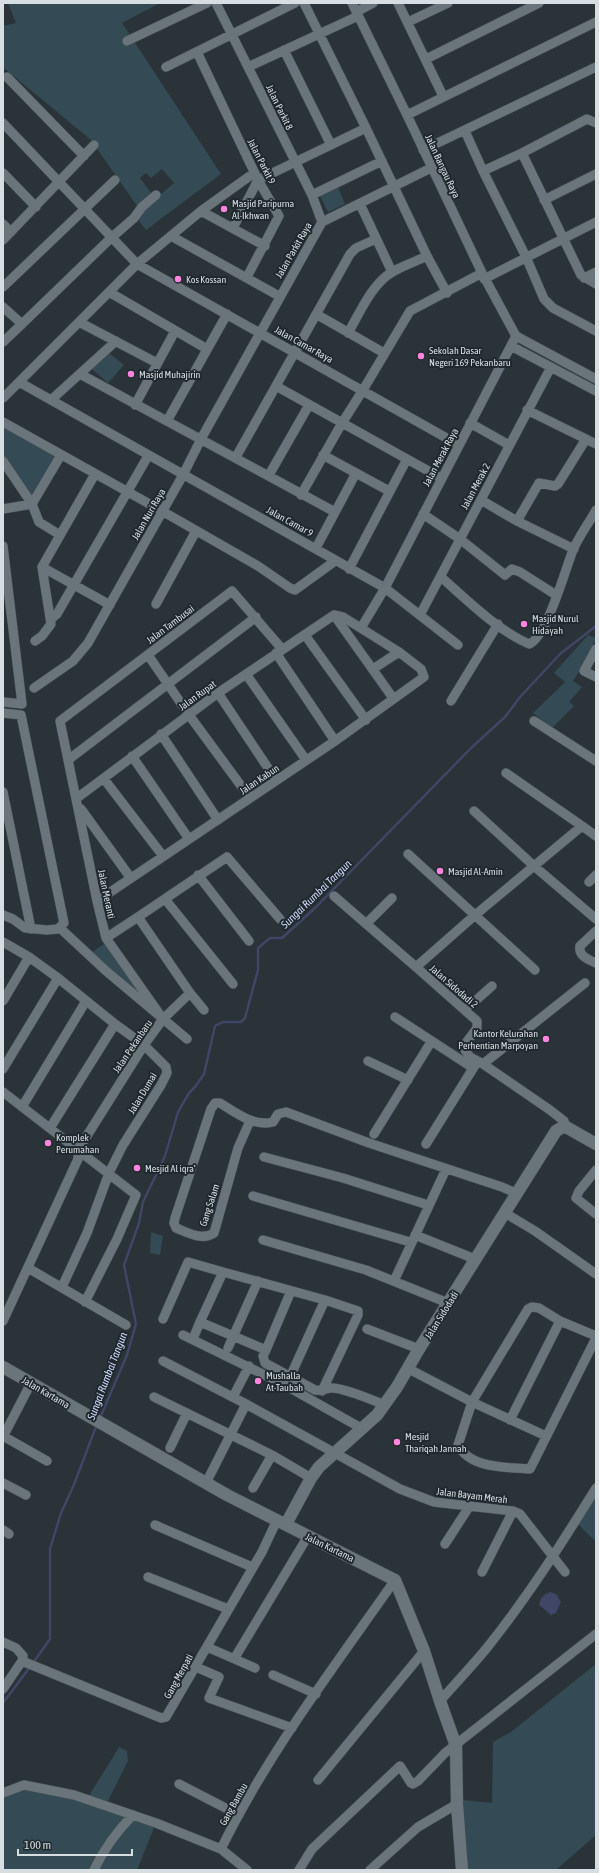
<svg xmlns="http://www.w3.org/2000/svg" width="599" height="1873" viewBox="0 0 599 1873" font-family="'Asap Condensed',sans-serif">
<rect width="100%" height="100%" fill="#293338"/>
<path fill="#344a54" d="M8 3H160L122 23 221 174 146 230 139 221 141 212 147 206 174 183 162 169 151 178 146 173 140 178 151 193 137 206 91 140 5 69H3V26L16 23Z
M338 187 345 204 328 212 320 196Z
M109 353 124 365 108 383 92 369Z
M3 424 57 454 33 498 3 454Z
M588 635 596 638 587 660 573 681 582 687 569 702 574 706 552 728 533 713 565 682 554 673Z
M105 943 153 1008 91 953Z
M151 1232 163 1236 160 1255 150 1253Z
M596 1492V1542L576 1522Z
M596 1664V1835L556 1870H467L463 1800 492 1803 493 1742 511 1732Z
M119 1747 127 1751 128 1761 106 1805 156 1823 137 1870H3V1793L24 1785 87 1799Z"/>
<path fill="#3f4666" d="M550 1592 556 1594 561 1602 556 1613 551 1615 539 1605C540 1598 543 1595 550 1592Z"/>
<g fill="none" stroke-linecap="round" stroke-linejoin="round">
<path stroke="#3f4666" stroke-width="2.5" d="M100 1418 127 1355 136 1324 124 1265 139 1223 143 1202 165 1156 178 1112 189 1093 195 1087 204 1074 215 1026 223 1022H241L245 1018 258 970V948L270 938H282L315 908 471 748 505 717 520 697 560 654 596 626
M33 1663 50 1639V1549L61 1513 73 1487 97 1424
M3 1703 30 1667"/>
<g stroke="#485255" stroke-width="10">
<path id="street" d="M216 3 312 195 322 222
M304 3 366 128 427 256 447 293
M352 3 407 115 482 273 516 336
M398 3 443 96
M356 12 373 3
M408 22 448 3
M127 41 207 3
M284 50 331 145
M197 52 258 180 279 216 247 277
M426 59 539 3
M166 67 295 3
M248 67 358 16
M7 77 84 156
M407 115 596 22
M3 123 137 264 459 445
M465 131 483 171 526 257 544 299 553 308 596 331
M423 150 596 67
M522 153 581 275 596 284
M483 171 522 153 587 119 596 123
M3 173 36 207
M312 195 382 161
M544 200 596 174
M360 204 392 272
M201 211 265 246
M3 224 11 232
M233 228 258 180 366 128
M171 236 279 296
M3 240 94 145
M584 278 596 272
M484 279 596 222
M3 287 115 180
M109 292 207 349
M3 307 22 324 111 238 134 218 142 207 156 195
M316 314 384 353
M79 322 157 363
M348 333C358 316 368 293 383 279 394 268 413 263 427 256
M516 336 596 379
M3 342 22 324
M511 346 596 391
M80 374 335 512
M19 382 385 588 458 645
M276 386 441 478
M3 398 137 264 201 211 254 173
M51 400 116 341
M135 405 175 331
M527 410 596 444
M167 421 227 314
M3 422 162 511 258 566 290 588 295 590 335 561
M470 423 509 445
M323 455 389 491
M236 457 350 254 356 248 376 239
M3 461 32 504 39 522 60 535
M269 475 309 405
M301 495 342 423 363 390 410 311 482 273
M481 500 517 521 574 549
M32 504 61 455
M3 509 32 504
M423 514 460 539 505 575 512 569 520 572 556 595
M517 521 539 483 555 486 558 484 586 439
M3 546 22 704 3 702
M316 548 356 473
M42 567 110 605
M349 569 407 459
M441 577C467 600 497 630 529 644 547 637 565 570 573 550 579 536 589 523 596 510
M156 604 196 531
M334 615 393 698
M420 615 551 367
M51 619 57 614 148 456
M361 628 385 588 516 336
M305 635 366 720
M35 641 42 636 51 624 42 567 95 474
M596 649 584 671 596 677
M276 653 335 741
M148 655 189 715 250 798
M373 669 399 652
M246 674 306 760
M34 688 73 661 88 643 183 475 201 439 322 222 431 168
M218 693 276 780
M451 701 498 624
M3 713 21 715 64 923 58 929 47 930 25 928 13 919 3 915
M534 721 596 761
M161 734 218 820
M132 756 189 839
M68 760 256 617
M506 773 582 826
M104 779 163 856
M3 792 31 929
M77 798 218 693 334 615
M81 809 130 877
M474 811 534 866 596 919
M408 854 535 970
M198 875 249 941
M589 882 596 875
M334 896 416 967
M165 899 233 984
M97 901 335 741 424 677 421 669 399 652 343 617 334 615
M138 917 227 857 280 919
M366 924 392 898
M60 928 105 970 187 1039
M596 931 580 946C578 956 589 960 596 963
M106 938 138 917 190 993 204 1010
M3 942 29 957 58 978 115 1024 144 1045 166 1067 167 1073 161 1085 123 1145 109 1173 87 1233 62 1287
M3 1001 29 957
M465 1010 492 986
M395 1017 473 1068
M163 1019 106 938 97 901 60 721 232 591 282 649
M368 1061 408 1080
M483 1064 585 983
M3 1069 58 978
M3 1092 136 1195 117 1239 85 1302
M22 1107 86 1001
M250 1121 238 1148 214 1233C202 1241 189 1233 176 1228L174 1223 175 1218 211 1109 215 1103H220C236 1113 254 1127 273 1122L278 1114 286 1112 369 1143 502 1187 518 1194
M566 1127 564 1121 550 1110 483 1064 470 1057 463 1047 477 1028V1021L416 967 474 916 582 826 596 836
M50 1128 115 1024
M374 1134 431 1042
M426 1144 477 1062
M264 1157 343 1178 428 1205
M596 1170 579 1191 576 1198 596 1214
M253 1196 410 1242
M505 1213 535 1231 596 1274
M415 1235 475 1259
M263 1240 366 1270 448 1303
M28 1268 126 1325
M394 1281 446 1169
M163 1319 188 1262 223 1272
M3 1321 78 1159V1150L144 1045 163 1019 190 993
M367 1329 419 1349
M195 1334 200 1322
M183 1335 283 1384 361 1428
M596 1336 560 1321 539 1308 532 1307 528 1309 472 1402 458 1445C470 1469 507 1467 530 1469L596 1338
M228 1348 258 1281
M266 1350 291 1291
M163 1361 246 1404 400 1489 434 1502 513 1511 520 1514 565 1572
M409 1369 472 1402 546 1436
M290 1377 325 1300
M322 1391 358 1315V1311L325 1300 223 1272 200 1322 266 1350 263 1356 265 1363 315 1390C321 1391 324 1389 330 1388 343 1387 372 1400 385 1405
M154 1397 272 1455 311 1478
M233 1397 249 1366
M510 1420 560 1321
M3 1436 47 1461
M3 1437 31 1383
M170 1448 187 1413
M3 1483 26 1495
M206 1483 246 1404
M253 1488 272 1455
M155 1525 252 1567
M3 1530 9 1534
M445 1544 469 1507
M482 1572 513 1511
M148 1577 228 1609
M3 1642 16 1648 23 1656 22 1661
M207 1647 255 1668
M237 1654 308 1536
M196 1667 219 1677 209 1698 292 1728
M273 1675 316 1694
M3 1689 22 1661 161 1718 166 1717 262 1552 277 1520
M440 1701C455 1684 471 1667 486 1649 527 1598 562 1543 596 1488
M318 1780 424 1651
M179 1784 239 1815
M3 1793 24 1785 74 1795 156 1823 221 1849C268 1753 334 1667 395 1580
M221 1849 247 1870
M94 1870C104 1849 117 1831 133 1815
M299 1870 312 1849 400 1766 411 1783 413 1784 418 1781 445 1753 596 1634
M370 1870 418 1827 457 1804"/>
</g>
<g stroke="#485255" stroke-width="13">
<path id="secondary" d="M3 1367 227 1495 395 1580 424 1651 440 1701 456 1746 457 1804 462 1870
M286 1524 311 1478 319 1467 377 1415 397 1387 419 1349 556 1131 561 1128 566 1127 596 1144"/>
</g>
<use href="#street" stroke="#69757b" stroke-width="9"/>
<use href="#secondary" stroke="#69757b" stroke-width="12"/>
</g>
<g fill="#ff85de" stroke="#1f292e" stroke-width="1.5">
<circle cx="224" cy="209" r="4"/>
<circle cx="178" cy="279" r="4"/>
<circle cx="421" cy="356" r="4"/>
<circle cx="131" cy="374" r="4"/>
<circle cx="524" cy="624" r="4"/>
<circle cx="440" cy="871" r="4"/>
<circle cx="546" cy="1039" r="4"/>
<circle cx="48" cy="1143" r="4"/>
<circle cx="137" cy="1168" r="4"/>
<circle cx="258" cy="1381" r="4"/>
<circle cx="397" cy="1442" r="4"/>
</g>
<g text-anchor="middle" stroke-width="4" stroke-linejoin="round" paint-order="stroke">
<g font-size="10" fill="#d7dee1" stroke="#1f292e">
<text transform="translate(280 107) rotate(64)" y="4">Jalan Parkit 8</text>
<text transform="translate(262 161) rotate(63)" y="4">Jalan Parkit 9</text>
<text transform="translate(443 166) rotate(65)" y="4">Jalan Bangau Raya</text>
<text transform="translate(293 250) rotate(-60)" y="4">Jalan Parkit Raya</text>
<text transform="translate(304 344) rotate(29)" y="4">Jalan Camar Raya</text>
<text transform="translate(440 457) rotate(-62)" y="4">Jalan Merak Raya</text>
<text transform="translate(475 486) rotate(-62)" y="4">Jalan Merak 2</text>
<text transform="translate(148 514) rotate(-60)" y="4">Jalan Nuri Raya</text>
<text transform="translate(290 521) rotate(29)" y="4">Jalan Camar 9</text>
<text transform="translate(170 624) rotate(-37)" y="4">Jalan Tambusai</text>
<text transform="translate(197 695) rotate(-36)" y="4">Jalan Rupat</text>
<text transform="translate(259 779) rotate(-34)" y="4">Jalan Kabun</text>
<text transform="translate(107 894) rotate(78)" y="4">Jalan Meranti</text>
<text transform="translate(454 986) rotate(41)" y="4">Jalan Sidodadi 2</text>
<text transform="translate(132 1046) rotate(-56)" y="4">Jalan Pekanbaru</text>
<text transform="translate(142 1093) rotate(-59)" y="4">Jalan Dumai</text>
<text transform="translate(209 1205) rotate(-72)" y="4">Gang Salam</text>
<text transform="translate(441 1315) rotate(-58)" y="4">Jalan Sidodadi</text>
<text transform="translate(46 1392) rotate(30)" y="4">Jalan Kartama</text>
<text transform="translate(472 1495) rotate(7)" y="4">Jalan Bayam Merah</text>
<text transform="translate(330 1547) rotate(26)" y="4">Jalan Kartama</text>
<text transform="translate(178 1676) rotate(-61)" y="4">Gang Merpati</text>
<text transform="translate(233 1804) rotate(-61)" y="4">Gang Bambu</text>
</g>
<g font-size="10" fill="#d7dee1" stroke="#1f292e" text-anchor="start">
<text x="232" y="207">Masjid Paripurna<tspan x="232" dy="12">Al-Ikhwan</tspan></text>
<text x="186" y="283">Kos Kossan</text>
<text x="429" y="354">Sekolah Dasar<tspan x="429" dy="12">Negeri 169 Pekanbaru</tspan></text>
<text x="139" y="378">Masjid Muhajirin</text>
<text x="532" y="622">Masjid Nurul<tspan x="532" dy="12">Hidayah</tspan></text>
<text x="448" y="875">Masjid Al-Amin</text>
<text x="538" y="1037" text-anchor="end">Kantor Kelurahan<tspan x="538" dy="12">Perhentian Marpoyan</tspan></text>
<text x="56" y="1141">Komplek<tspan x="56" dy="12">Perumahan</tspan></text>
<text x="145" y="1172">Mesjid Al iqra'</text>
<text x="266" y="1379">Mushalla<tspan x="266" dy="12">At-Taubah</tspan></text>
<text x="405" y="1440">Mesjid<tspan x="405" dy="12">Thariqah Jannah</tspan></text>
</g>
<g font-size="11" font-style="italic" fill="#cfd9fc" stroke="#1f292e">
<text transform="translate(316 894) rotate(-44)" y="4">Sungai Rumbai Tangun</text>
<text transform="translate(107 1376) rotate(-69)" y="4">Sungai Rumbai Tangun</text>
</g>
</g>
<rect width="599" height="1873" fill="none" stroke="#d7dee1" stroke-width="8"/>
<path d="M18 1849v6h114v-6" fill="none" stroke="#d7dee1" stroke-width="2"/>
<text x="24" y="1849" font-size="12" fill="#d7dee1" stroke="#1f292e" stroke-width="3" paint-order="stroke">100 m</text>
</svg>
